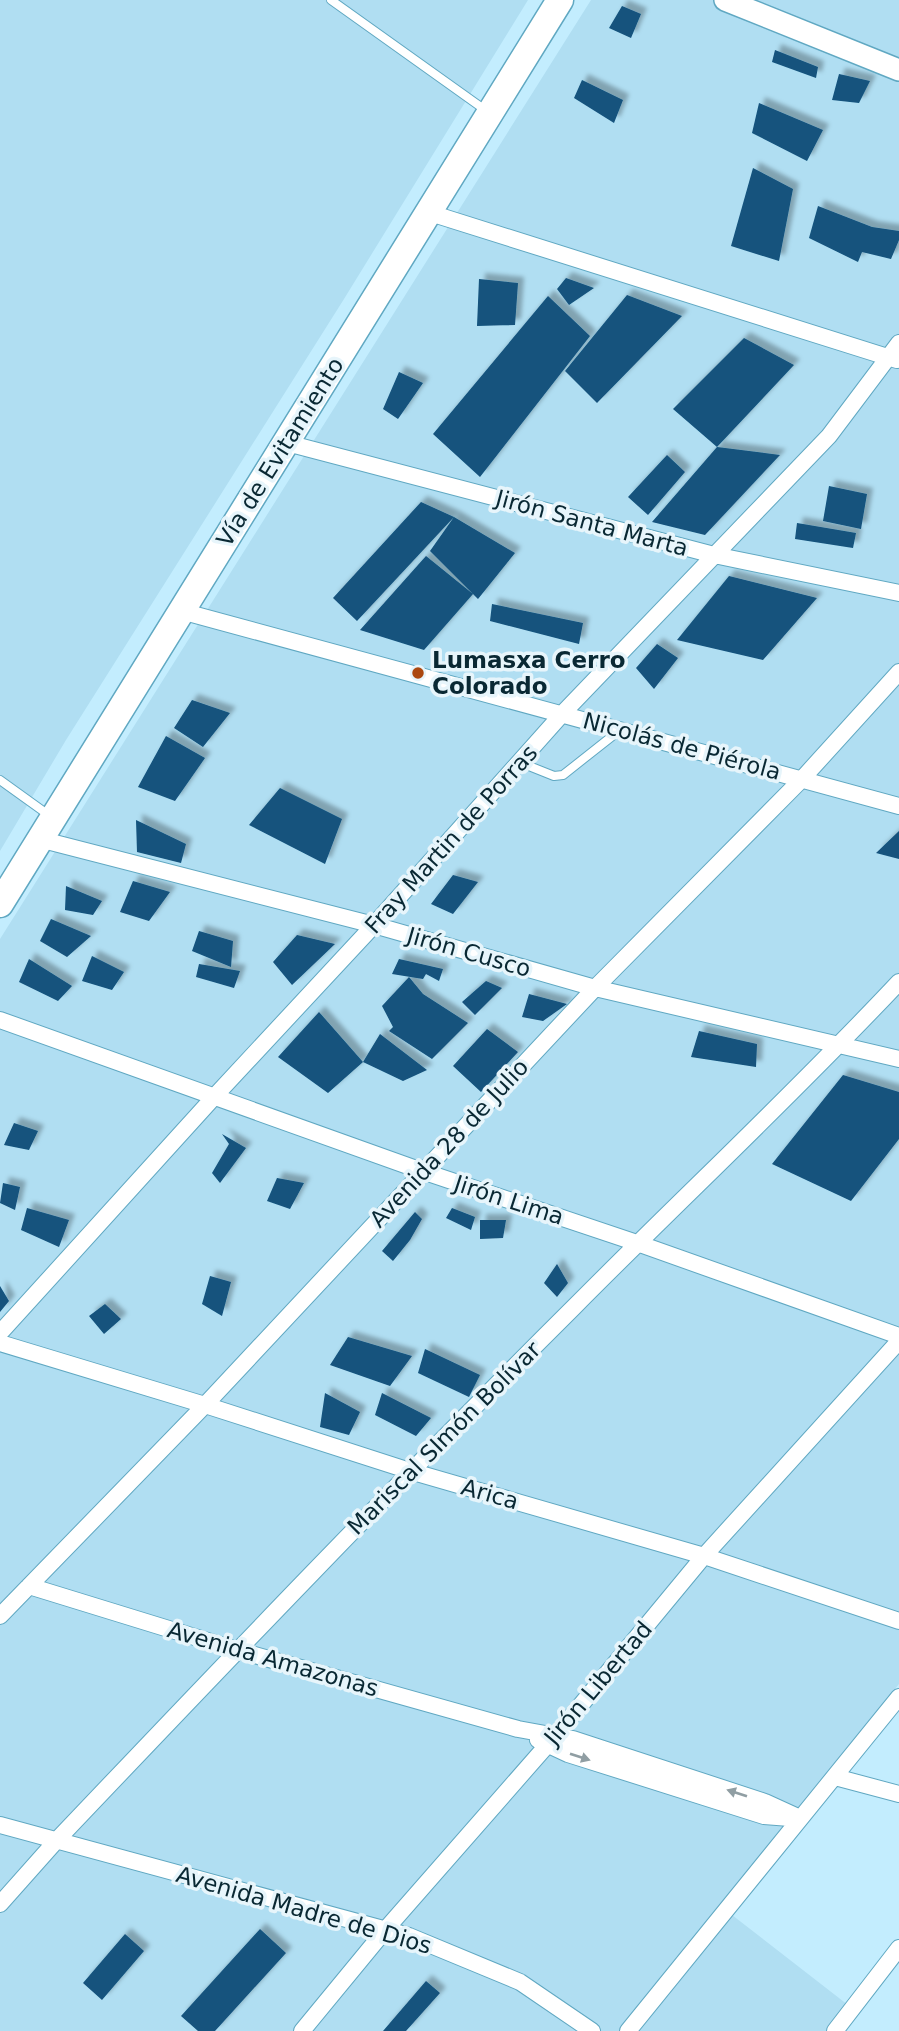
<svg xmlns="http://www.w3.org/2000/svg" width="899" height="2031" viewBox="0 0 899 2031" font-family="'DejaVu Sans',sans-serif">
<defs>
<filter id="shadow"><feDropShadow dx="6" dy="-6" stdDeviation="2" flood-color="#0004"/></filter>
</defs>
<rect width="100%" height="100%" fill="#c3edfe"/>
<path fill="#b0def2" d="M0 0H528L344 299 66 740 0 851Z
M591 0H899V1684L825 1775 723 1908 848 2005 828 2031H0V939Z"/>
<path fill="#13527d" filter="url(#shadow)" d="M622 6 641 14 631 38 609 28Z
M775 50 818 67 816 78 772 62Z
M839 74 870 81 859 103 832 100Z
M582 80 623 100 614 123 574 98Z
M759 103 823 130 807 161 752 133Z
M753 168 793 189 779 261 731 246Z
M818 206 872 227 899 231V240L891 259 862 252 858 262 809 238Z
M566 278 594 288 569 305 557 289Z
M479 279 518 283 515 325 477 326Z
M627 295 682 316 597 403 565 371Z
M548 296 590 336 480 477 433 434Z
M744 338 794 365 717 447 673 409Z
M399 372 423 383 398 419 383 409Z
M717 447 780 455 705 535 652 522Z
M667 455 685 472 648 515 628 497Z
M829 486 867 494 861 529 823 521Z
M421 502 454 517 357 621 333 598Z
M454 517 515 553 478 599 473 594 424 650 360 630 426 556 473 594 430 551Z
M797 523 856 533 853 548 795 539Z
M729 576 817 598 763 660 677 640Z
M492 604 583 623 579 644 490 621Z
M657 644 678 658 654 689 636 668Z
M192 700 230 713 203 747 174 728Z
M166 736 205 758 175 801 138 787Z
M280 788 342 819 325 864 249 825Z
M136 820 186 844 181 863 137 852Z
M899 831V859L876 853Z
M453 875 478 882 453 914 431 904Z
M133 881 170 892 149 921 120 912Z
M66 886 102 901 93 915 65 910Z
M51 919 91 936 67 957 40 941Z
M199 931 233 941 231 967 192 951Z
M297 935 335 944 292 985 273 962Z
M92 956 124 972 112 990 82 981Z
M29 959 72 986 58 1001 19 982Z
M399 959 443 969 439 981 426 974 423 979 392 974Z
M199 964 240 971 234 988 196 977Z
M409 977 423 994 468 1023 432 1059 389 1031 393 1027 382 1006Z
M486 981 502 988 475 1015 462 1002Z
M529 994 567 1004 543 1021 522 1017Z
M319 1012 363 1062 328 1093 278 1057Z
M487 1029 518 1052 481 1092 453 1066Z
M699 1031 757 1044 756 1067 691 1057Z
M380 1034 427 1070 403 1081 363 1062Z
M843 1075 899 1092V1139L851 1201 772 1164Z
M14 1123 38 1131 29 1150 4 1145Z
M222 1134 246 1148 220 1183 212 1173 229 1144Z
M277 1178 304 1183 290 1209 267 1201Z
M3 1183 20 1187 15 1210 0 1203Z
M27 1208 69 1220 59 1247 21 1230Z
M452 1208 475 1217 471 1230 446 1218Z
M415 1212 422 1219 410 1240 393 1261 382 1251Z
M480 1220H506L503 1238 480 1239Z
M557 1264 568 1283 557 1297 544 1283Z
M210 1276 231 1282 222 1316 202 1304Z
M0 1286 9 1301 0 1312Z
M105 1304 121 1319 104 1334 89 1316Z
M348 1337 412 1356 390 1386 330 1365Z
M425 1349 480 1375 469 1397 418 1373Z
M325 1393 360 1412 349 1435 320 1427Z
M382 1393 431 1418 416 1436 375 1415Z
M260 1929 286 1953 215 2031H198L181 2016Z
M125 1934 144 1951 102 2000 83 1983Z
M426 1981 440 1993 406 2031H383Z"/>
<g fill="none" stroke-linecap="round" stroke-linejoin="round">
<g stroke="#60a8c2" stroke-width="10">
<path id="service" d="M331 0 488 112
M519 762 554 776 563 775 620 730
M0 780 50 816"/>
</g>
<g stroke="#60a8c2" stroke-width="18">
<path id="minor" d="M427 212 897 360
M287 443 714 555 899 593
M181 611 899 806
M39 839 374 925 595 988 899 1059
M0 1020 422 1171 637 1243 899 1336
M0 1333 214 1097 374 925 563 713 829 436 899 343
M0 1343 205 1405 410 1471 704 1556 899 1621
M29 1586 237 1650 518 1729 573 1739 765 1802 800 1818
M0 1616 205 1405 595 988 802 779 899 672
M538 1740 568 1754 764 1816 790 1818
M835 1777 899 1794
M0 1825 409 1936 520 1982 592 2031
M0 1904 56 1841C227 1661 398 1482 574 1307 682 1198 794 1094 899 982
M302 2031 386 1929 556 1735 704 1556 899 1341
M628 2031 899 1697
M835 2031 899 1948"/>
</g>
<g stroke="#60a8c2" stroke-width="24">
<path id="tertiary" d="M725 0 899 70"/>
</g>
<g stroke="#60a8c2" stroke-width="29">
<path id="trunk" d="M0 904 560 0"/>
</g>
<use href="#service" stroke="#fff" stroke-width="8"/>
<use href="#minor" stroke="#fff" stroke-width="16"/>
<use href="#tertiary" stroke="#fff" stroke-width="21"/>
<use href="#trunk" stroke="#fff" stroke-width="26"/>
</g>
<defs><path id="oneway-solid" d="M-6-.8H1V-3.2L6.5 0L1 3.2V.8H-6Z" transform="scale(1.75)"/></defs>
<g fill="#909ea3">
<use href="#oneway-solid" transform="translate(580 1757) rotate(18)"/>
<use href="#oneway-solid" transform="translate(737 1793) rotate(-162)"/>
</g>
<circle fill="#ab4810" stroke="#e7f5fb" stroke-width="2.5" cx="418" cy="673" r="7"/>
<g text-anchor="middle" stroke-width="7" stroke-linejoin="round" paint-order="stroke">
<g font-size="23" fill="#092833" stroke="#e7f5fb">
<text transform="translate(280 452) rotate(-58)" y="8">Vía de Evitamiento</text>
<text transform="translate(592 523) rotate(15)" y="8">Jirón Santa Marta</text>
<text transform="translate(682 746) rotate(15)" y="8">Nicolás de Piérola</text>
<text transform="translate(451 839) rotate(-48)" y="8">Fray Martin de Porras</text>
<text transform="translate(469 952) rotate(16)" y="8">Jirón Cusco</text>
<text transform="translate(449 1143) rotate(-47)" y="8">Avenida 28 de Julio</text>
<text transform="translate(509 1200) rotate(18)" y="8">Jirón Lima</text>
<text transform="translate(444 1438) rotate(-45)" y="8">Mariscal SImón Bolívar</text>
<text transform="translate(490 1494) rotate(16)" y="8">Arica</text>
<text transform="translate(273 1659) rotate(16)" y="8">Avenida Amazonas</text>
<text transform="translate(598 1683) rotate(-50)" y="8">Jirón Libertad</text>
<text transform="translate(304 1910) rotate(16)" y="8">Avenida Madre de Dios</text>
</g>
<g font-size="23" font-weight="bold" fill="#092833" stroke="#e7f5fb" text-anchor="start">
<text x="432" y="668">Lumasxa Cerro<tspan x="432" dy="26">Colorado</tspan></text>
</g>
</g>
</svg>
